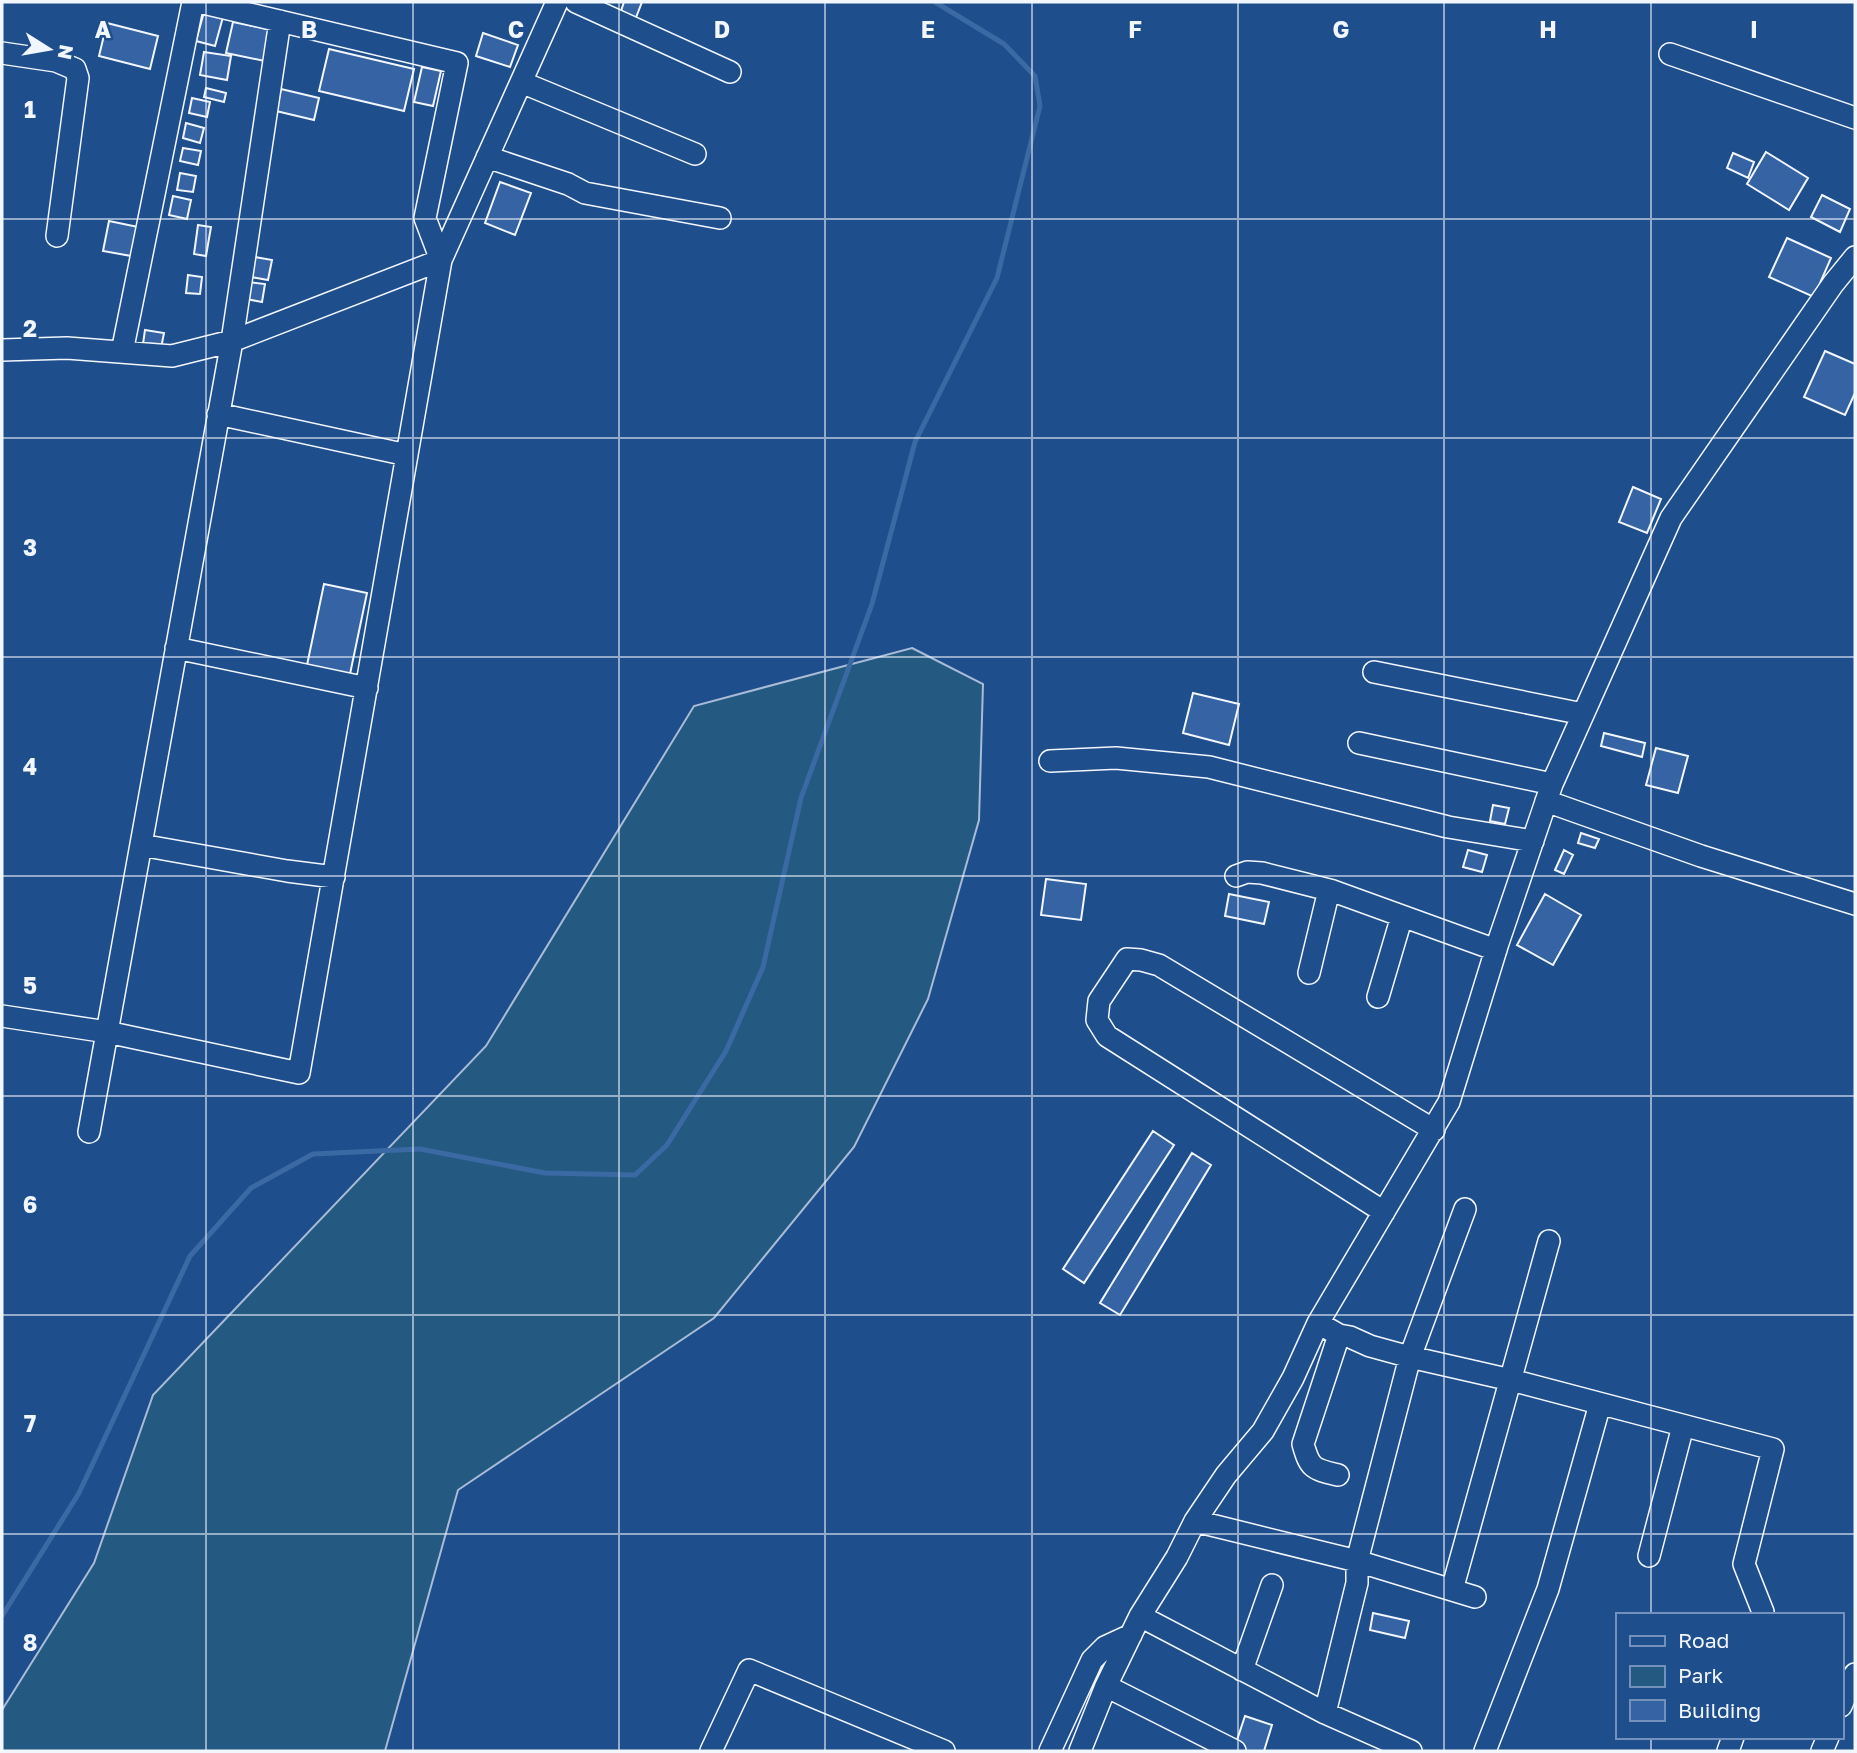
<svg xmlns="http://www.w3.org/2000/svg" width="1857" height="1753" viewBox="0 0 1857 1753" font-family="'Golos Text',sans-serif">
<rect width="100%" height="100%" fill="#1f4e8c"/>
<path fill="#245a82" stroke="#a8bbd7" stroke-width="2" d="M912 648 983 684 979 820 928 999 854 1147 714 1318 458 1490 385 1751H2V1710L94 1563 153 1395 486 1046 694 706Z"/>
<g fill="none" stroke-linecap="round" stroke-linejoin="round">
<path stroke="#3b69a3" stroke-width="5" d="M2 1616 79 1493 190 1256 251 1188 313 1154 420 1149 545 1173 635 1175 667 1145 726 1051 763 967 801 798 872 604 915 442 997 278 1040 106 1035 76 1004 44 935 2"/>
</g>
<path fill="#3563a3" stroke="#f2f6ff" stroke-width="2" d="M624 2H642L635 20 620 14Z
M204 12 223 17 215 46 196 41Z
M233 22 272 30 265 61 226 53Z
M107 23 158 36 150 69 99 56Z
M483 33 518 45 510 67 476 56Z
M329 49 414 69 404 111 319 91Z
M204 52 231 56 227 80 200 75Z
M422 67 441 71 433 106 414 102Z
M206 88 226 93 224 102 204 97Z
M281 89 319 98 314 120 276 111Z
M192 98 210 102 207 117 189 113Z
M186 123 204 128 200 143 183 138Z
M183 148 201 151 198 165 180 161Z
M1766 152 1808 178 1789 210 1747 184Z
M1733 153 1754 162 1748 178 1727 168Z
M180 173 196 176 193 192 177 190Z
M500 182 531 193 515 235 485 223Z
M1822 195 1850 209 1840 232 1811 217Z
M173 196 191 200 187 219 169 215Z
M109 221 143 228 137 257 103 251Z
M198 225 211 227 206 256 194 254Z
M1787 238 1831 258 1814 297 1769 277Z
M255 257 272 260 268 280 251 277Z
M188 275 202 277 200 294 186 293Z
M248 282 265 284 262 302 246 299Z
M145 330 164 333 161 348 143 344Z
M1825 351 1855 364V393L1845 415 1804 397Z
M1633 487 1661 499 1647 533 1619 522Z
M324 584 367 593 350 674 307 665Z
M1193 693 1239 704 1229 745 1183 733Z
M1604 733 1645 743 1642 757 1601 746Z
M1656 748 1688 756 1678 793 1646 785Z
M1493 805 1509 808 1505 824 1490 821Z
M1581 833 1599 839 1595 848 1578 843Z
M1468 850 1487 855 1482 872 1463 867Z
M1564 850 1573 855 1564 874 1555 870Z
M1046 879 1086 884 1081 920 1041 915Z
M1229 894 1269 902 1264 924 1225 916Z
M1545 894 1581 915 1553 965 1517 945Z
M1153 1131 1174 1145 1084 1283 1063 1269Z
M1192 1153 1211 1165 1120 1315 1100 1303Z
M1373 1613 1409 1621 1405 1638 1370 1630Z
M1245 1716 1272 1725 1264 1751H1241L1234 1749Z"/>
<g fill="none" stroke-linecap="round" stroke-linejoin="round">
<g stroke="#f2f6ff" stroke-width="24">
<path id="minor" d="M576 2 730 72
M2 53 56 61 75 69 78 78 57 236
M1670 54 1855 118
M521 82 695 154
M487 157 568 184 585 193 720 218
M2 350 67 348 172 356 232 341 441 260 425 218 457 63 199 2
M122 352 193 2
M218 414 407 455
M176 648 367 688
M1374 672 1583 714
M1359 743 1552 784
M1050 761 1116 758 1209 767 1448 827 1533 841
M1546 801 1701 856 1855 904
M141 845 287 871 334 877
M1236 876 1247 872 1262 873 1333 891 1496 950
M1309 973 1329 890
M1378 997 1402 916
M2 1016 107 1032 299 1073 441 260 557 2
M89 1132 232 341 280 21
M1384 1212 1107 1036 1097 1020 1099 1001 1127 959 1141 960 1159 965 1434 1130
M1318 1323 1339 1335 1350 1337 1370 1346 1410 1357 1511 1380 1773 1449 1744 1564 1763 1612 1762 1615
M1338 1475C1313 1469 1310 1469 1303 1444L1339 1335
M1195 1521 1357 1561 1475 1597
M1649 1556 1683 1426
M1452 1590 1549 1241
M1140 1616 1325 1713 1411 1751
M1242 1670 1272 1585
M1106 1686 1235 1751
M1841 1706 1855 1674
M1325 1713 1357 1583V1561L1410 1357 1465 1209
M711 1751 749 1670 944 1751
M1050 1751 1092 1660 1105 1647 1131 1635
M1080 1751 1106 1686 1140 1616 1177 1557 1195 1521 1226 1475 1263 1431 1293 1378 1318 1323 1449 1102 1498 943 1552 784 1671 518 1833 284 1855 257
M1485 1751 1548 1589 1600 1404
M1728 1751 1733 1737
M1822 1751 1828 1737"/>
</g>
<use href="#minor" stroke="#1f4e8c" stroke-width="21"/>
</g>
<path fill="none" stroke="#f2f6ff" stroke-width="2" stroke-opacity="0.55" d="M206 2V1751M413 2V1751M619 2V1751M825 2V1751M1032 2V1751M1238 2V1751M1444 2V1751M1651 2V1615M2 219H1855M2 438H1855M2 657H1855M2 876H1855M2 1096H1855M2 1315H1855M2 1534H1855M1651 1737V1751"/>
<g font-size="23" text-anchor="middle" font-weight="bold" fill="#f2f6ff" stroke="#1f4e8c" stroke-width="5" stroke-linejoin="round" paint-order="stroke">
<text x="103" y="38">A</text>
<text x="309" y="38">B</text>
<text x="516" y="38">C</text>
<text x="722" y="38">D</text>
<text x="928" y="38">E</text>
<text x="1135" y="38">F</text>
<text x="1341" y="38">G</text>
<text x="1548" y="38">H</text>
<text x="1754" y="38">I</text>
<text x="30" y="118">1</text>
<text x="30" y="337">2</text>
<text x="30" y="556">3</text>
<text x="30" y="775">4</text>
<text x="30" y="994">5</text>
<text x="30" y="1213">6</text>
<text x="30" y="1432">7</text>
<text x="30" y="1651">8</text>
</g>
<rect width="1857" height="1753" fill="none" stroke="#f2f6ff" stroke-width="7"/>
<rect x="1616" y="1613" width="228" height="126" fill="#1f4e8c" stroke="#7391ba" stroke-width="2"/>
<rect x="1630" y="1636" width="35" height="10" fill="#1f4e8c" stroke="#7391ba" stroke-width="2"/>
<text x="1678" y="1648" font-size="21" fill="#f2f6ff">Road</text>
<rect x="1630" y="1666" width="35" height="21" fill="#245a82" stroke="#7391ba" stroke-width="2"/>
<text x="1678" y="1683" font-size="21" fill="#f2f6ff">Park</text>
<rect x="1630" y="1700" width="35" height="21" fill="#3563a3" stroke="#7391ba" stroke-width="2"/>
<text x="1678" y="1718" font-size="21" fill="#f2f6ff">Building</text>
<g transform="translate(49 49) rotate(101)" stroke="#1f4e8c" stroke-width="5" paint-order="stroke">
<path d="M0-5L12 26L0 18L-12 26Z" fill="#f2f6ff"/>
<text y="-10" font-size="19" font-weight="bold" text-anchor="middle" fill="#f2f6ff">N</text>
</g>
</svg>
